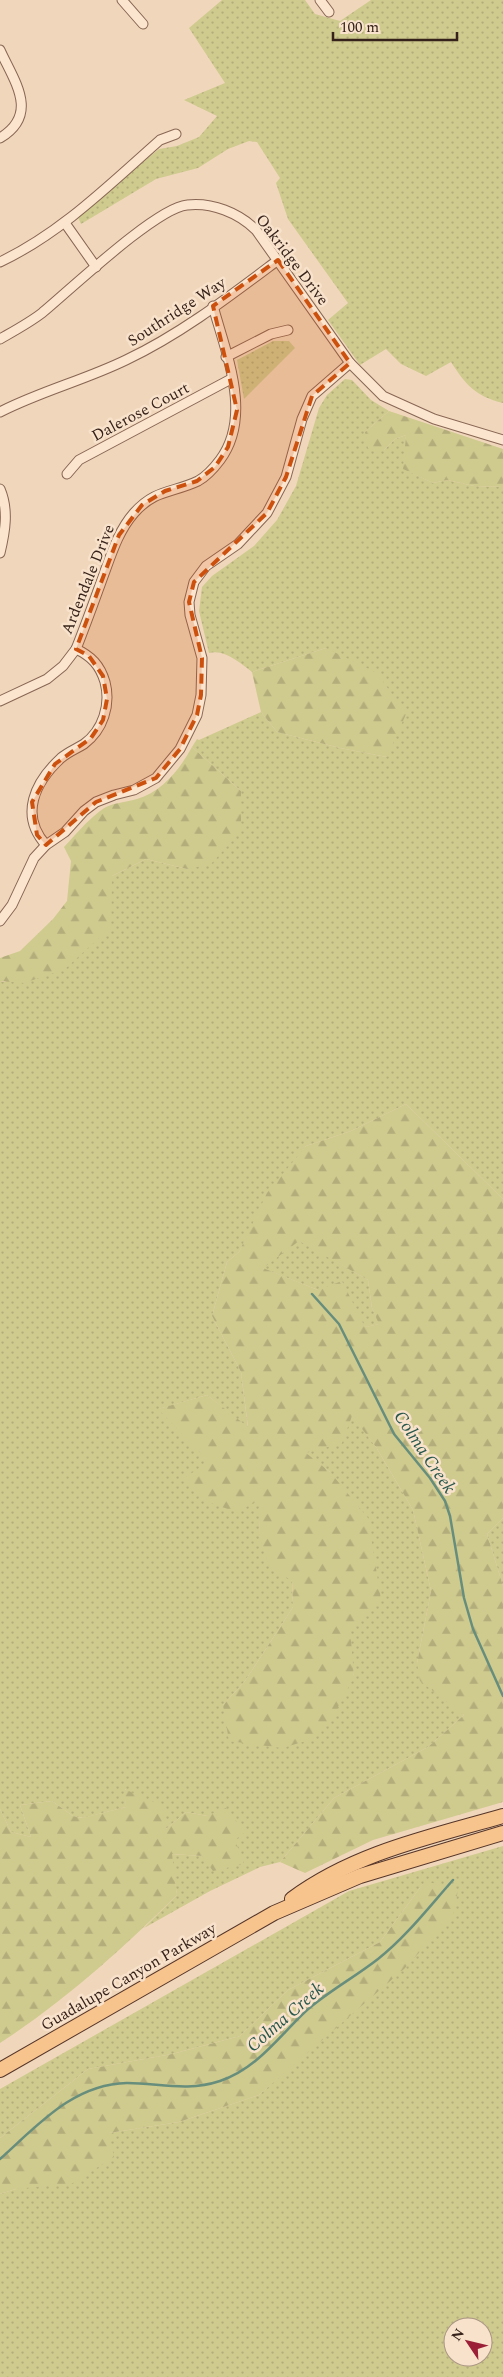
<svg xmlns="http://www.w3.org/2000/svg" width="503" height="2377" viewBox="0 0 503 2377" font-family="Spectral,serif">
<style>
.green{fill:url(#green-dots);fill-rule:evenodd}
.forest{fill:url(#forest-firs);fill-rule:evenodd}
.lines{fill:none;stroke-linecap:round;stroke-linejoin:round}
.stream{stroke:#678e7d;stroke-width:2.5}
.street-casing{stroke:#886654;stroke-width:11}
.primary-casing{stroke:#553529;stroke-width:16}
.street{stroke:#fbe5ce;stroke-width:9}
.primary{stroke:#f8c48e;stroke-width:14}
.marked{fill:#cd510e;fill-opacity:0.2;stroke:#cd510e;stroke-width:4;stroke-dasharray:10 6;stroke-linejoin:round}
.labels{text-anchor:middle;stroke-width:5;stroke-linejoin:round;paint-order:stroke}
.street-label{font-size:16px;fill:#36221a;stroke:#f8e2cb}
.water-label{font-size:18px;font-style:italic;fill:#28574c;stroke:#f8e2cb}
</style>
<defs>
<pattern id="green-dots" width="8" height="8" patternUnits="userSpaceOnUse" patternTransform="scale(1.25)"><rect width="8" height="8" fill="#cfca8e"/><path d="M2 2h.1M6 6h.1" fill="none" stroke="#b2ad7a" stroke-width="1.8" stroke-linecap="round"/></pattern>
<pattern id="forest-firs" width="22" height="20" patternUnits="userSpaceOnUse" patternTransform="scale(1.25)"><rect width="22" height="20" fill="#cfca8e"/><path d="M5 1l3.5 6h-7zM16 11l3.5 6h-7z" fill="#b2ad7a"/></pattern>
</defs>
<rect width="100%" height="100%" fill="#f0d7bb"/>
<g class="green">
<path d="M 222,0 L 305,0 L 315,14 L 340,21 L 371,0 L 503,0 L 503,403 C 475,396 466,385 451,362 L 426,376 L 401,364 L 386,349 L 360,365 L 328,320 L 348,303 L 288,219 L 276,183 L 280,178 L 257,142 L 249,141 L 228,149 L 198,168 L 156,179 L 81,224 L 77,215 L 159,149 L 177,146 L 199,137 L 217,116 L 184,100 L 225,83 L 189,28 Z"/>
<polygon points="273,341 289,341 295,348 244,399 237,360"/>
<path d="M 345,379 L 352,380 L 371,400 L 389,411 L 365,432 L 384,450 L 395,439 L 406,435 L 404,469 L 433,483 L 447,480 L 474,486 L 503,487 L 503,1199 L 406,1104 L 351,1131 L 306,1146 L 251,1229 L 239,1252 L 227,1262 L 212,1316 L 241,1372 L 248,1428 L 207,1395 L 159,1409 L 261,1499 L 259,1536 L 292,1581 L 293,1607 L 245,1681 L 223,1705 L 354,1677 L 330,1472 L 305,1453 L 352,1415 L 376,1447 L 413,1510 L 431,1591 L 417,1663 L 464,1715 L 428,1747 L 334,1798 L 280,1862 L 260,1867 L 210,1891 L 144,1928 L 177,1895 L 171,1854 L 202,1856 L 207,1816 L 186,1812 L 166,1829 L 125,1789 L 126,1807 L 83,1818 L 73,1816 L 52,1801 L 20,1805 L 31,1837 L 11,1832 L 0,1809 L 0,981 L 5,982 L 112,876 L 146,859 L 187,869 L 241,791 L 192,747 L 197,739 L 199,740 L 261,712 L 277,732 L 340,748 L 387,757 L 326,648 L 252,672 C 240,663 225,649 209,653 L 199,611 L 202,587 L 212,576 L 254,546 L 277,520 L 296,486 L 319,408 L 327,395 Z"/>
<polygon points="299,1240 368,1280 372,1308 380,1324 365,1327 318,1290 262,1268"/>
<polygon points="503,1518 503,1586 487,1534"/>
<path d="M 503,1846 L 503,2377 L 0,2377 L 0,2194 L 16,2189 L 109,2133 L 179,2122 L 259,2095 L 319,2041 L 425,1881 L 380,1942 L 288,1990 L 240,2036 L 172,2054 L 88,2069 L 0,2138 L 0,2089 L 349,1891 ZM 453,2327 L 483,2327 L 483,2357 L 453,2357 Z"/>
</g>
<g class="forest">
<polygon points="389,411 503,449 503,487 474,486 447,480 433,483 403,469 406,435 395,439 384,450 368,448 365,432"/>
<polygon points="326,648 377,673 406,714 387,757 340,748 277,732 261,712 252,672"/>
<path d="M 192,747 L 241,791 L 241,831 L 211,864 L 187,869 L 146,859 L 112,876 L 111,927 L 65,969 L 24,983 L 0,981 L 0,958 L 20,951 L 53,919 L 67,901 L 71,861 L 64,847 C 75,835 87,821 100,811 C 111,802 124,803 137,799 C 162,792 180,769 192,747 Z"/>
<path d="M 406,1104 L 503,1199 L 503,1518 L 487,1534 L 503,1586 L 503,1802 L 373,1840 L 305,1873 L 280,1862 L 334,1798 L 428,1747 L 464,1715 L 420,1681 L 417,1663 L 431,1591 L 413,1510 L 376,1447 L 352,1416 L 342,1443 L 306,1453 L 330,1472 L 368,1518 L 381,1600 L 350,1628 L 354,1677 L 333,1716 L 306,1741 L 282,1748 L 229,1741 L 223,1705 L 245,1681 L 293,1607 L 292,1581 L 269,1566 L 259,1536 L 260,1500 L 236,1512 L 211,1503 L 184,1478 L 209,1462 L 158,1409 L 207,1395 L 248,1427 L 241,1372 L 212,1316 L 227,1262 L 239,1252 L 267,1193 L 306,1146 L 351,1131 ZM 299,1241 L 368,1280 L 372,1308 L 379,1324 L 365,1327 L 342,1281 L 318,1290 L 263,1268 Z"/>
<path d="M 124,1789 L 165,1807 L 166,1829 L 186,1812 L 207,1816 L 226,1808 L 245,1832 L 235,1840 L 244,1864 L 213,1871 L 202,1856 L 172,1854 L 177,1895 C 122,1949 65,2001 0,2043 L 0,1809 L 11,1832 L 31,1837 L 20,1805 L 52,1801 L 73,1816 L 82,1818 L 126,1807 Z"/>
<polygon points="425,1881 458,1890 453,1916 404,1969 259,2095 179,2122 109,2133 114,2157 73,2183 16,2189 0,2194 0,2138 88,2069 172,2054 240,2036 288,1990 380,1942"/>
</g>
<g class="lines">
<g class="stream">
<polyline points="312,1294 339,1324 394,1434 430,1478 445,1501 450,1516 464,1598 473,1629 503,1696"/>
<path d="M 0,2159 C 37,2126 73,2084 127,2083 C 159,2083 187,2092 220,2081 C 258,2068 279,2036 307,2010 C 329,1991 355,1977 378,1959 C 406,1937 429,1907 453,1880"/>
</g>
<g class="street-casing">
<g id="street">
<polyline points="122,0 143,24"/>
<polyline points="320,0 329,12"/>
<path d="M 0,50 C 14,81 40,114 0,138"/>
<polyline points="65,223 96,267"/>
<path d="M 0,262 C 61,233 109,185 160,140 L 176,134"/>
<path d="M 0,339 C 14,331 29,323 42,313 C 70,290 156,208 187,205 C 212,202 239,213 256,230 L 350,363 L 383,396 L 434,419 L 503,440"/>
<polyline points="226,357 271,334 288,330"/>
<path d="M 0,412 C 41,391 85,380 126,360 C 181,334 230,296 278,260"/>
<polyline points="67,474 79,460 231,379"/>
<path d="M 0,489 C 9,510 5,532 0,553"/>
<path d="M 0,701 L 47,679 L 63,666 L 76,649 C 86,624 95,599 104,574 C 112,552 119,530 134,513 C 155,489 173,493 198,481 C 207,476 214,468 220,460 C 253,416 226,354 213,306"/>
<path d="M 46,845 C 19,815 35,782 61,758 C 68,752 76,749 84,744 C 103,730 111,705 105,682 C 100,665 91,656 76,649"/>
<polyline points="0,921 12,905 34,858 46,845 65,832 84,811 96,802 114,795 134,790 156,778 180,749 197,715 201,695 202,658 190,615 189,602 194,582 206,566 238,544 267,513 286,477 302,419 312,396 350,363"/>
</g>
</g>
<g class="primary-casing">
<g id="primary">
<path d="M 292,1899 C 354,1853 430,1837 503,1816"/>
<polyline points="0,2070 274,1913 360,1876 503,1833"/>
</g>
</g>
<use href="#street" class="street"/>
<use href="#primary" class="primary"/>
</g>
<path class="marked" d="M 278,260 L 350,363 L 312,396 L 286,477 L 267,513 L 194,582 L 189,602 L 202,658 L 201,695 L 197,715 L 180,749 L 156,778 L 96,802 L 46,845 L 37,835 L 32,802 L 55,764 L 91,738 L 103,720 L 107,699 L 103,676 L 89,656 L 76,649 L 119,535 L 142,505 L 165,491 L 197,481 L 215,467 L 228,447 L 237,410 L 213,306 Z"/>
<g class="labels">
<g class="street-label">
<text transform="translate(293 259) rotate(53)" y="6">Oakridge Drive</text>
<text transform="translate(176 311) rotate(-33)" y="6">Southridge Way</text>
<text transform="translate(140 411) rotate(-28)" y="6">Dalerose Court</text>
<text transform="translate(87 579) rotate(-68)" y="6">Ardendale Drive</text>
<text transform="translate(128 1976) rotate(-30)" y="6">Guadalupe Canyon Parkway</text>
</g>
<g class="water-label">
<text transform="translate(425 1452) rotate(56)" y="6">Colma Creek</text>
<text transform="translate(285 2017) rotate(-41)" y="6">Colma Creek</text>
</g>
</g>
<g transform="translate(468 2342) rotate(305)"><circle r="24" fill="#f8e2cb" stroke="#aa9584"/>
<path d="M0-4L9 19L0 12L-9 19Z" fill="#9b2037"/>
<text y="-8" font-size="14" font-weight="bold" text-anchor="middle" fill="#36221a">N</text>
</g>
<path d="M333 32v8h124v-8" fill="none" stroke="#36221a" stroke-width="2.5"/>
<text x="340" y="32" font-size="15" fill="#36221a" stroke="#f8e2cb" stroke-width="4" paint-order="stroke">100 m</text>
</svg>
